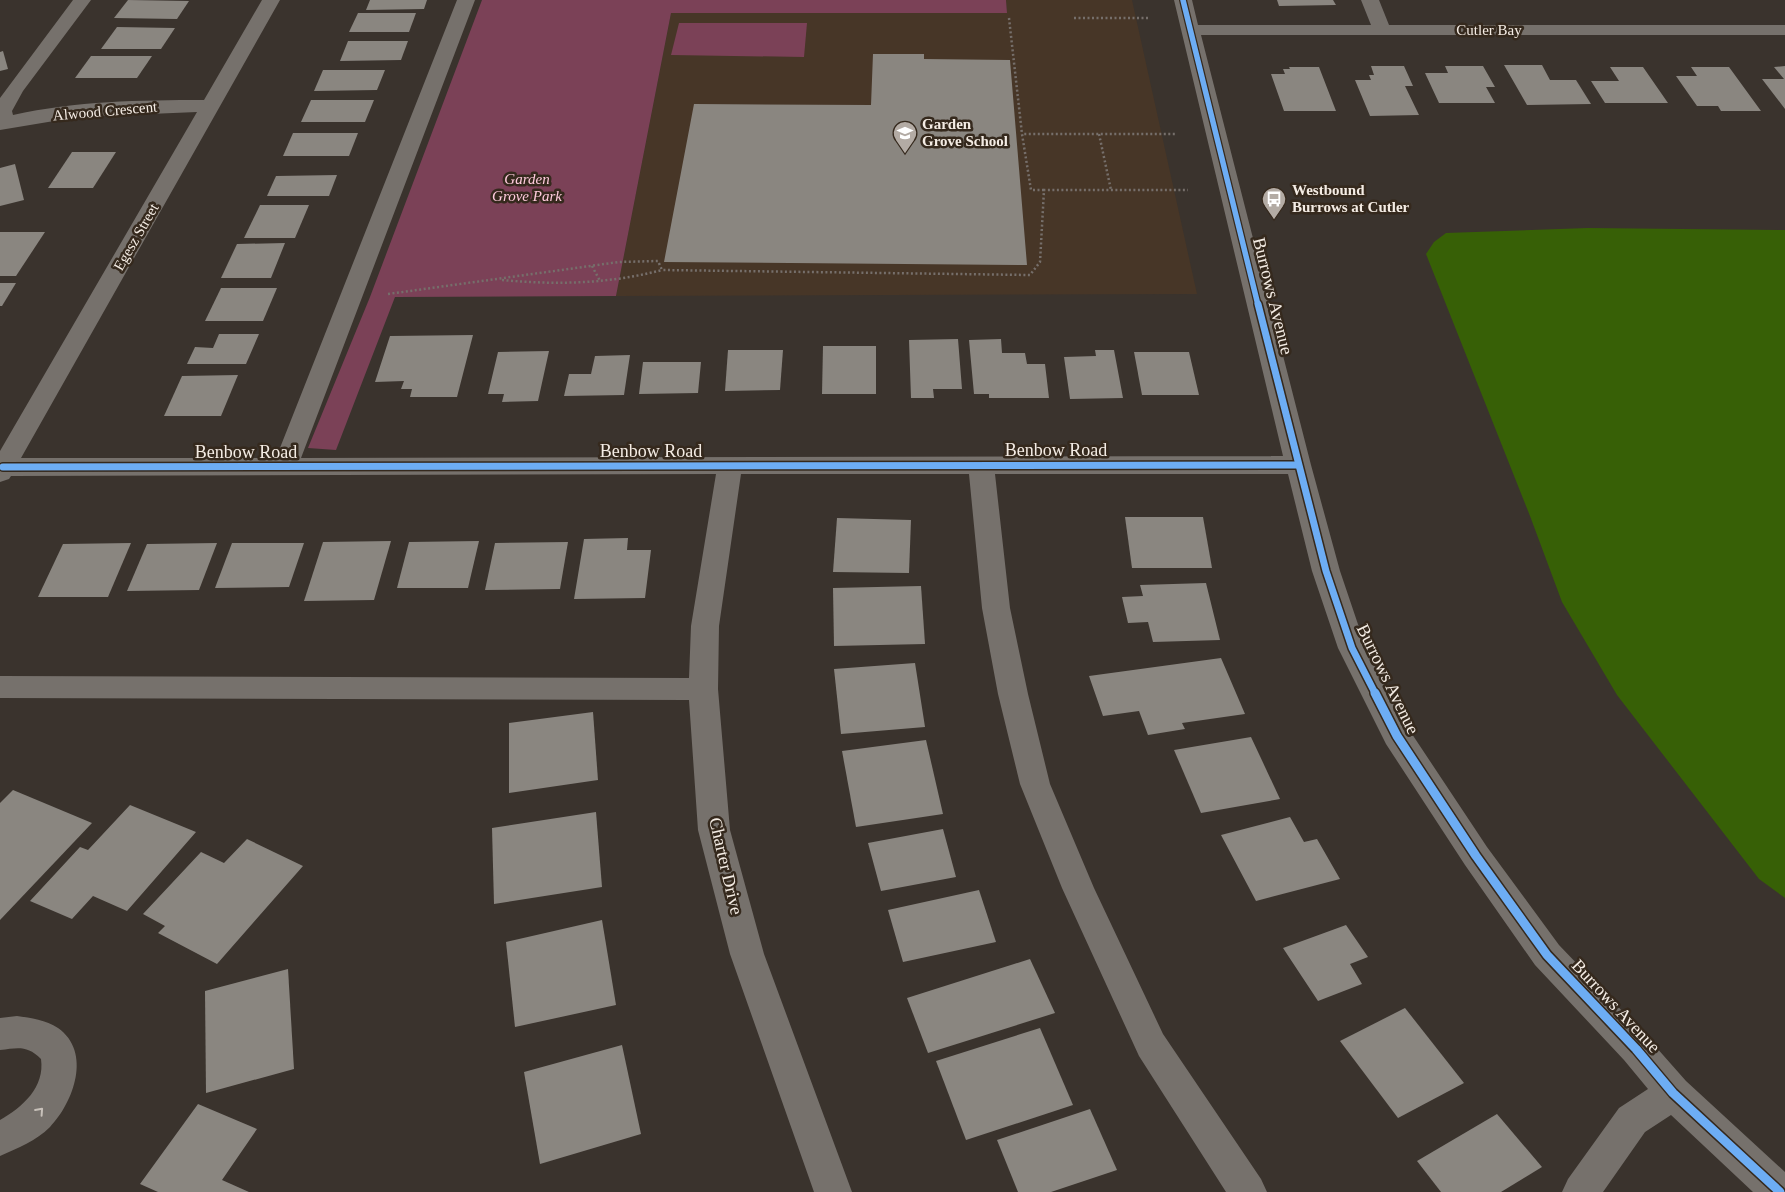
<svg xmlns="http://www.w3.org/2000/svg" width="1785" height="1192" viewBox="0 0 1785 1192" font-family="'Times New Roman',serif">
<style>
.built{fill:#473627}
.green{fill:#7b4157}
.water{fill:#376006}
.building{fill:#8a8680}
.lines{fill:none;stroke-linecap:round;stroke-linejoin:round}
.path{stroke:#766f6b;stroke-width:2.5;stroke-dasharray:2 2.5;stroke-linecap:butt}
.minor{fill:#76716c;fill-rule:evenodd}
.cycleway-far2-casing{stroke:#35291d;stroke-width:8}
.cycleway-far1-casing{stroke:#35291d;stroke-width:10}
.cycleway-casing{stroke:#35291d;stroke-width:12}
.cycleway-far2{stroke:#6dadf4;stroke-width:5.5}
.cycleway-far1{stroke:#6dadf4;stroke-width:7}
.cycleway{stroke:#6dadf4;stroke-width:9}
.oneway{stroke:#c8c1ba}
.labels{text-anchor:middle;stroke-width:5;stroke-linejoin:round;paint-order:stroke}
.far-street-label{font-size:15px;fill:#f4ece4;stroke:#35291d}
.far-poi-label{font-size:15px;font-weight:bold;fill:#f4ece4;stroke:#35291d;text-anchor:start}
.far-park-label{font-size:15px;font-style:italic;fill:#ffcbdd;stroke:#35291d}
.street-label{font-size:18px;fill:#f4ece4;stroke:#35291d}
</style>
<rect width="100%" height="100%" fill="#3a332d"/>
<polygon class="built" points="1006,0 1132,0 1197,294 616,296 671,13 1007,13"/>
<g class="green">
<polygon points="482,0 1006,0 1007,13 671,13 616,296 395,297 336,450 308,448 370,297"/>
<polygon points="679,23 807,23 804,57 671,55"/>
</g>
<polygon class="water" points="1588,228 1785,230 1785,898 1759,879 1617,695 1562,602 1530,516 1426,254 1434,242 1446,233"/>
<g class="building">
<polygon points="128,0 189,1 177,19 114,18"/>
<polygon points="370,0 427,0 424,9 366,10"/>
<polygon points="1277,0 1333,0 1336,5 1279,6"/>
<polygon points="358,13 416,13 409,32 349,32"/>
<polygon points="117,27 175,28 161,49 101,49"/>
<polygon points="348,41 408,41 401,60 340,61"/>
<polygon points="3,51 8,69 0,71 0,52"/>
<polygon points="873,54 924,54 924,59 1010,60 1027,265 664,262 694,104 871,105"/>
<polygon points="91,56 152,56 137,78 75,78"/>
<polygon points="1504,65 1542,65 1550,80 1576,80 1591,104 1527,105"/>
<polygon points="1371,66 1404,66 1413,86 1405,86 1419,115 1370,116 1355,80 1371,80 1369,75 1374,75"/>
<polygon points="1445,66 1483,66 1495,87 1486,87 1495,103 1439,103 1425,73 1448,73"/>
<polygon points="1785,66 1785,109 1762,79 1784,79 1774,67"/>
<polygon points="1289,67 1319,67 1336,111 1284,111 1271,74 1285,74 1283,69 1290,69"/>
<polygon points="1610,67 1643,67 1668,103 1605,103 1591,81 1619,81"/>
<polygon points="1691,67 1729,67 1761,111 1721,111 1718,106 1697,106 1676,76 1697,76"/>
<polygon points="323,70 385,70 377,90 314,91"/>
<polygon points="311,100 374,100 365,122 301,122"/>
<polygon points="293,133 358,133 349,156 283,156"/>
<polygon points="72,152 116,152 93,188 48,188"/>
<polygon points="15,164 24,200 0,206 0,168"/>
<polygon points="337,175 329,196 267,196 276,176"/>
<polygon points="260,205 309,205 295,238 244,238"/>
<polygon points="0,232 45,232 16,276 0,276"/>
<polygon points="285,243 271,278 221,278 237,244"/>
<polygon points="0,283 16,283 2,306 0,306"/>
<polygon points="221,288 277,288 263,321 205,321"/>
<polygon points="219,334 259,334 246,364 187,364 195,347 213,348"/>
<polygon points="473,335 457,397 410,397 412,389 401,389 404,381 375,382 390,336"/>
<polygon points="958,339 962,389 933,389 934,398 911,398 909,340"/>
<polygon points="1001,339 1002,353 1025,353 1027,364 1045,364 1049,398 989,398 989,394 974,394 969,340"/>
<polygon points="823,346 876,346 876,394 822,394"/>
<polygon points="728,350 783,350 780,390 725,391"/>
<polygon points="1095,350 1114,350 1123,398 1070,399 1064,357 1096,356"/>
<polygon points="549,351 538,401 502,402 504,394 488,394 498,352"/>
<polygon points="1134,352 1189,352 1199,395 1142,395"/>
<polygon points="630,355 624,395 564,396 569,374 591,374 595,356"/>
<polygon points="643,362 701,362 698,393 639,394"/>
<polygon points="238,375 221,416 164,416 182,376"/>
<polygon points="1125,517 1203,517 1212,568 1132,568"/>
<polygon points="837,518 911,520 909,573 833,572"/>
<polygon points="628,538 627,550 651,550 645,598 574,599 584,539"/>
<polygon points="391,541 374,600 304,601 323,542"/>
<polygon points="479,541 468,588 397,588 409,542"/>
<polygon points="568,542 560,589 485,590 495,543"/>
<polygon points="131,543 108,597 38,597 63,544"/>
<polygon points="217,543 199,590 127,591 147,544"/>
<polygon points="232,543 304,543 289,587 215,588"/>
<polygon points="1206,583 1220,640 1153,642 1148,622 1128,623 1122,597 1143,596 1140,585"/>
<polygon points="921,586 925,644 834,646 833,588"/>
<polygon points="1221,658 1245,714 1182,723 1185,729 1148,735 1139,711 1103,716 1089,676"/>
<polygon points="915,663 925,727 841,734 834,669"/>
<polygon points="593,712 598,780 509,793 509,723"/>
<polygon points="1251,737 1280,799 1201,813 1174,750"/>
<polygon points="926,740 943,814 856,827 842,751"/>
<polygon points="13,790 92,823 0,920 0,803"/>
<polygon points="130,805 196,832 127,911 93,896 72,919 30,901 80,847 88,850"/>
<polygon points="596,812 602,887 494,904 492,828"/>
<polygon points="1290,817 1304,842 1317,839 1340,879 1256,901 1221,835"/>
<polygon points="943,829 956,877 881,891 868,843"/>
<polygon points="247,839 303,866 217,964 158,933 165,926 143,914 201,852 224,863"/>
<polygon points="979,890 996,942 903,962 888,910"/>
<polygon points="602,920 616,1005 515,1027 506,942"/>
<polygon points="1346,925 1368,957 1350,964 1362,984 1318,1001 1283,948"/>
<polygon points="1030,959 1055,1013 928,1053 907,998"/>
<polygon points="288,969 294,1069 206,1093 205,991"/>
<polygon points="1405,1008 1464,1083 1398,1118 1340,1041"/>
<polygon points="1040,1028 1073,1105 966,1140 936,1061"/>
<polygon points="622,1045 641,1134 540,1164 524,1072"/>
<polygon points="198,1104 257,1129 222,1180 249,1192 158,1192 140,1184"/>
<polygon points="1090,1109 1117,1170 1051,1192 1018,1192 997,1140"/>
<polygon points="1497,1114 1542,1167 1501,1192 1441,1192 1417,1161"/>
</g>
<g class="lines">
<g class="path">
<polyline points="1009,18 1022,134"/>
<polyline points="1074,18 1148,18"/>
<polyline points="1099,134 1111,190"/>
<polyline points="1044,190 1031,190 1022,134 1175,134"/>
<polyline points="592,266 600,281"/>
<path d="M 502,280 C 556,285 609,284 662,270"/>
<polyline points="388,294 619,262 658,261 662,270 1030,275 1040,262 1044,190 1188,190"/>
</g>
<g class="minor">
<path d="M 73,0 L 91,0 L 23,91 L 12,111 L 13,115 C 76,101 140,100 204,100 L 262,0 L 280,0 L 21,458 L 276,458 L 457,0 L 475,0 L 301,458 L 1283,456 L 1174,0 L 1192,0 L 1198,25 L 1371,25 L 1361,0 L 1379,0 L 1389,25 L 1785,25 L 1785,35 L 1201,35 L 1311,465 L 1340,571 L 1366,648 L 1408,728 L 1487,847 L 1559,945 L 1648,1038 L 1686,1081 L 1785,1172 L 1785,1192 L 1753,1192 L 1671,1115 L 1645,1132 L 1603,1192 L 1562,1192 L 1568,1179 L 1619,1108 L 1648,1089 L 1624,1060 L 1535,965 L 1465,865 L 1386,744 L 1338,648 L 1312,571 L 1288,474 L 995,474 L 1010,608 L 1028,694 L 1050,784 L 1094,888 L 1163,1034 L 1261,1179 L 1267,1192 L 1226,1192 L 1139,1056 L 1062,888 L 1020,784 L 998,694 L 982,608 L 969,474 L 741,474 L 719,626 L 718,689 L 730,830 L 764,954 L 852,1192 L 814,1192 L 730,954 L 698,830 L 689,700 L 0,698 L 0,676 L 689,678 L 691,626 L 716,474 L 11,476 L 9,479 L 0,482 L 0,451 L 197,112 L 78,117 L 0,130 L 0,98 Z"/>
<path d="M 17,1016 C 31,1018 46,1020 58,1028 C 92,1052 74,1102 50,1127 C 36,1141 18,1148 0,1156 L 0,1120 C 23,1107 45,1087 41,1059 C 27,1045 18,1048 0,1050 L 0,1018 Z"/>
</g>
<g class="cycleway-far2-casing">
<polyline id="cycleway-far2" points="1183,0 1258,305"/>
</g>
<g class="cycleway-far1-casing">
<g id="cycleway-far1">
<polyline points="1258,304 1326,571 1352,648 1376,695"/>
<polyline points="3,467 1298,465"/>
</g>
</g>
<g class="cycleway-casing">
<polyline id="cycleway" points="1375,693 1397,736 1476,856 1547,955 1636,1049 1673,1093 1780,1192"/>
</g>
<use href="#cycleway-far2" class="cycleway-far2"/>
<use href="#cycleway-far1" class="cycleway-far1"/>
<use href="#cycleway" class="cycleway"/>
</g>
<defs><path id="oneway-chevron" d="M-2-3.5L2.5 0L-2 3.5" fill="none" stroke-width="1.6" stroke-linecap="round" stroke-linejoin="round" transform="scale(1.25)"/></defs>
<use class="oneway" href="#oneway-chevron" transform="translate(40 1111) rotate(-48)"/>
<defs>
<g id="school-pin" transform="scale(1.25)"><path d="M0 17L-7.5 6A9.5 9.5 0 1 1 7.5 6Z" fill="#b3aba4" stroke="#35291d"/><path d="M0-5L7-2L0 1L-7-2ZM-4 1L0 2.5L4 1V4Q0 6-4 4Z" fill="#fff"/></g>
<g id="bus-pin" transform="scale(1.25)"><path d="M0 17L-7.5 6A9.5 9.5 0 1 1 7.5 6Z" fill="#b3aba4" stroke="#35291d"/><path d="M-5-6H5V4H4V6H2V4H-2V6H-4V4H-5ZM-3.5-4V0h7V-4ZM-3.5 1.2v1.5H-2V1.2ZM2 1.2v1.5H3.5V1.2Z" fill="#fff"/></g>
</defs>
<g fill-rule="evenodd">
<use href="#school-pin" x="905" y="133"/>
<use href="#bus-pin" x="1274" y="199"/>
</g>
<g class="labels">
<g class="far-street-label">
<text x="1489" y="35">Cutler Bay</text>
<text transform="translate(105 111) rotate(-5)" y="5">Alwood Crescent</text>
<text transform="translate(136 237) rotate(-60)" y="5">Egesz Street</text>
</g>
<g class="far-poi-label">
<text x="922" y="129">Garden<tspan x="922" dy="17">Grove School</tspan></text>
<text x="1292" y="195">Westbound<tspan x="1292" dy="17">Burrows at Cutler</tspan></text>
</g>
<g class="far-park-label">
<text x="527" y="184">Garden<tspan x="527" dy="17">Grove Park</tspan></text>
</g>
<g class="street-label">
<text transform="translate(1273 296) rotate(76)" y="6">Burrows Avenue</text>
<text x="1056" y="456">Benbow Road</text>
<text x="651" y="457">Benbow Road</text>
<text x="246" y="458">Benbow Road</text>
<text transform="translate(1388 679) rotate(64)" y="6">Burrows Avenue</text>
<text transform="translate(726 866) rotate(77)" y="6">Charter Drive</text>
<text transform="translate(1616 1006) rotate(47)" y="6">Burrows Avenue</text>
</g>
</g>
</svg>
